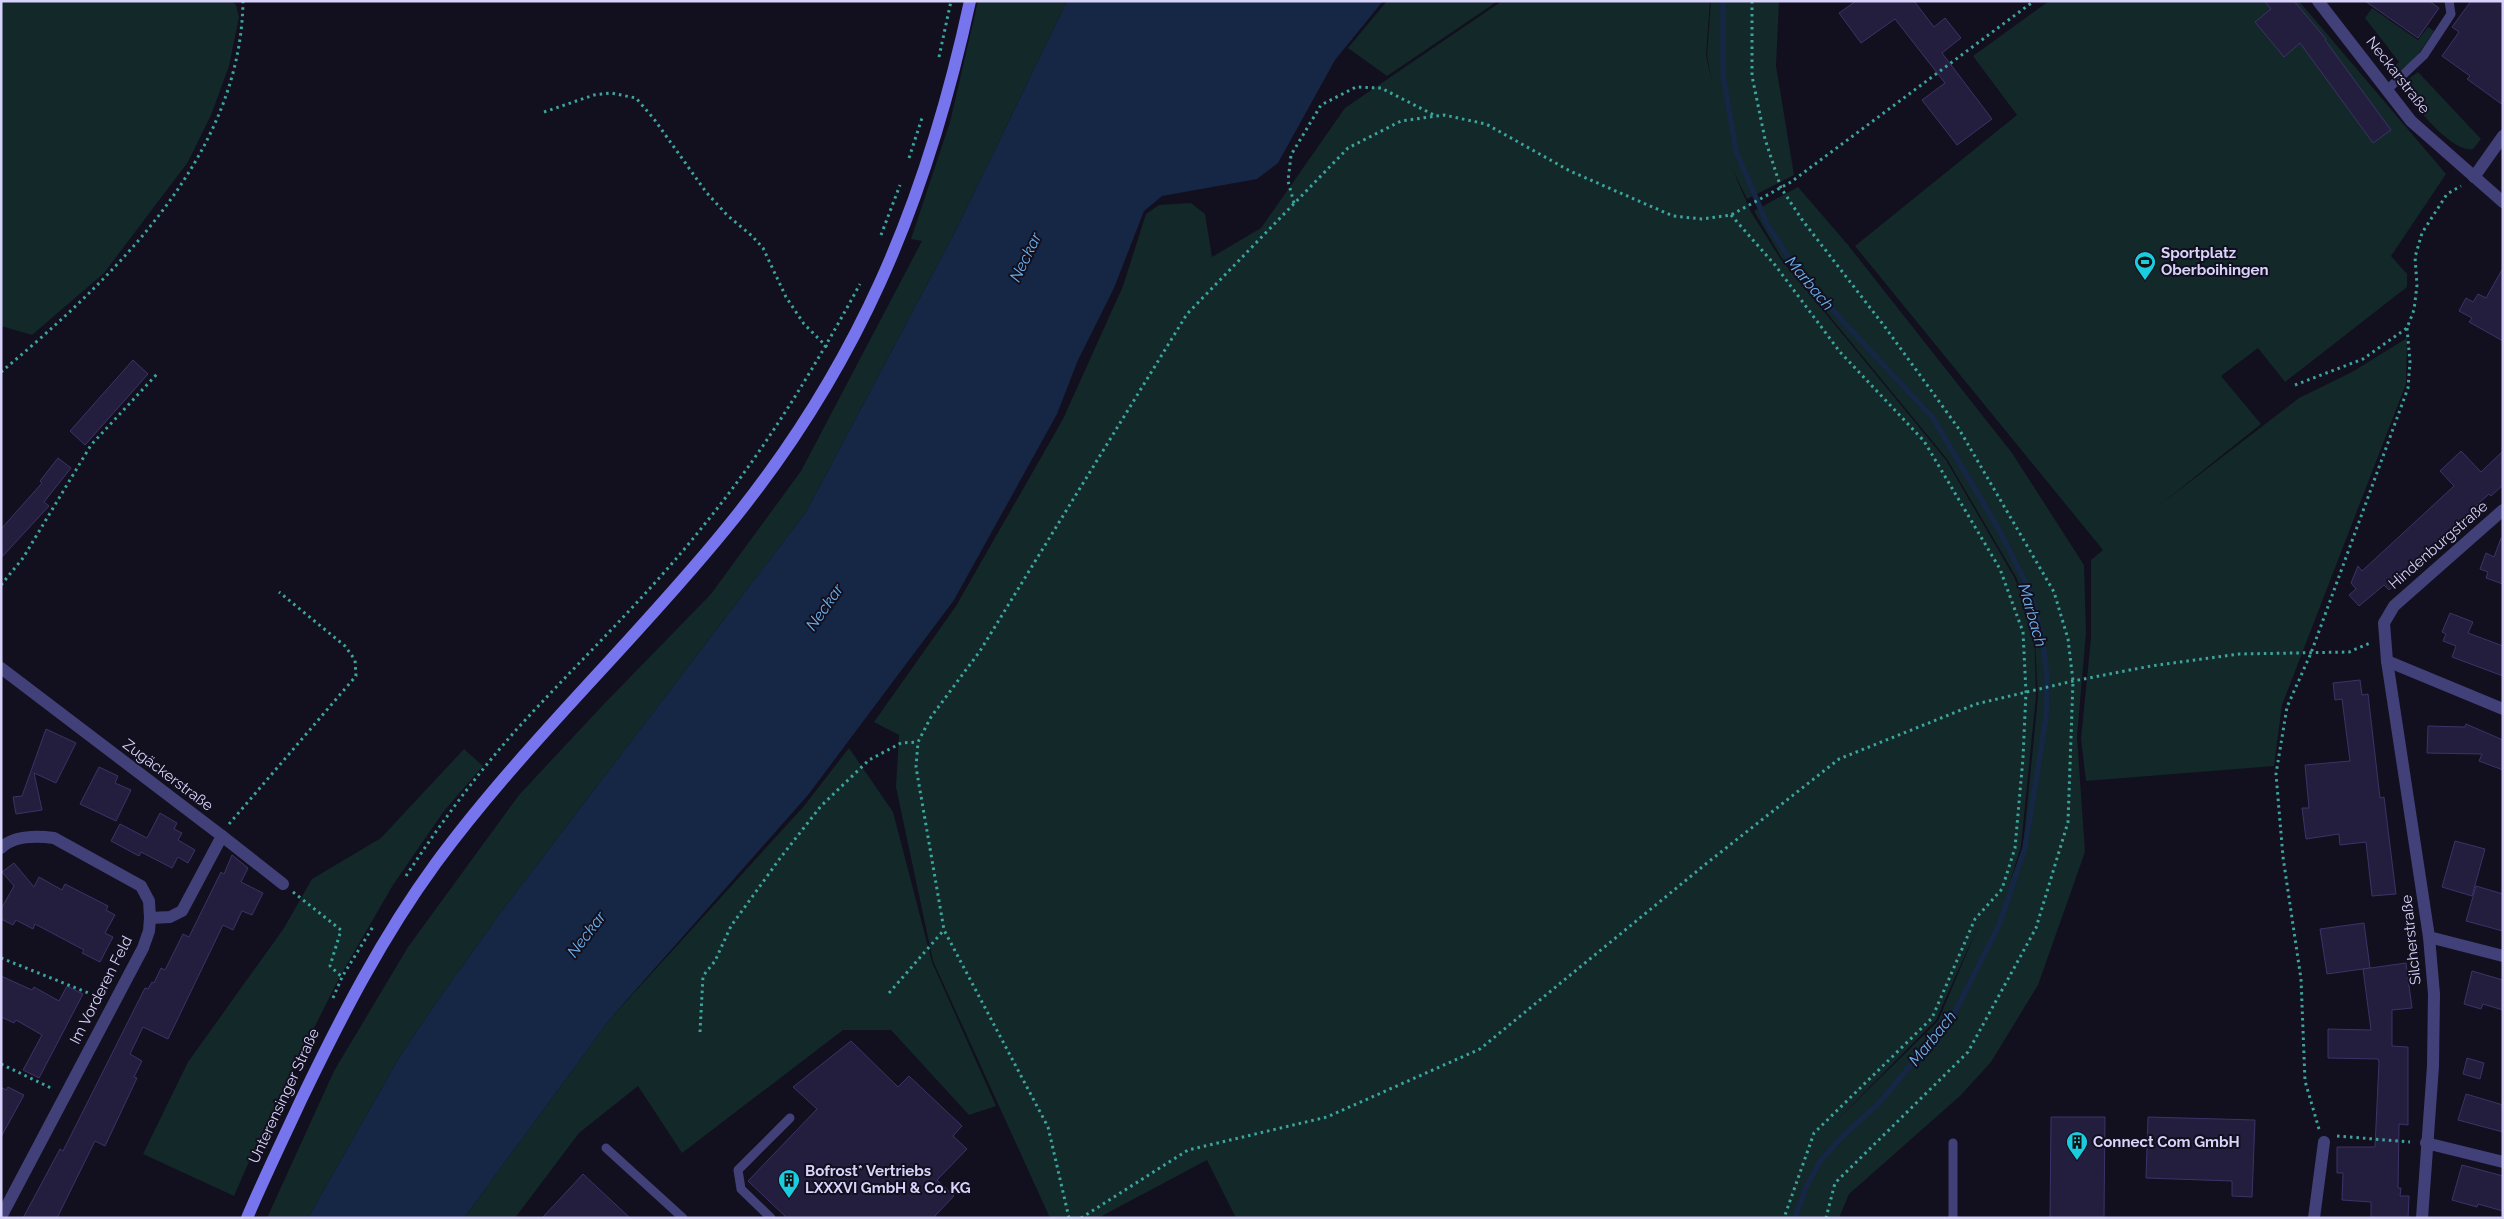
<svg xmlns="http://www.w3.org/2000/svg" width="2504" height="1219" viewBox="0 0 2504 1219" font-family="Raleway,sans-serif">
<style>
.green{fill:#132828;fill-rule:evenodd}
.water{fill:#152744}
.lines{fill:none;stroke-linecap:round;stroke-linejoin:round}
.stream{stroke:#152744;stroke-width:5.5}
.building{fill:#241e3e;stroke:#3d3267}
.path{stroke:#3ca59e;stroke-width:3;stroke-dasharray:2.5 4;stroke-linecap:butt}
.lane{stroke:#424079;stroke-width:9}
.street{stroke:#424079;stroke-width:12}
.secondary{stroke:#7775ee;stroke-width:12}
.labels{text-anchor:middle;stroke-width:4;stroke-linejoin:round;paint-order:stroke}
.street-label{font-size:15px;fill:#d7d3fa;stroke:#120f1f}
.poi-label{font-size:15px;font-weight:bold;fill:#d7d3fa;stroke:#120f1f;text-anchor:start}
.water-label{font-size:16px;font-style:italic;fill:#6db3ed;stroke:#120f1f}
</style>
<rect width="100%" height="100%" fill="#120f1f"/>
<g class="green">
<polygon points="1,1 231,1 236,5 239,17 229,66 211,115 188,162 104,273 32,335 1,326"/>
<polygon points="978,1 1067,1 957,228 806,512 501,912 436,1003 400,1056 308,1218 267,1218 334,1071 408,947 519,795 603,705 711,594 801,471 922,241 911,239 950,122"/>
<polygon points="1387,1 1498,1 1387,76 1348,48"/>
<path d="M 1502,1 L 1710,1 L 1706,55 L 1712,82 L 1707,55 L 1711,1 L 1779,1 L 1776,66 L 1794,175 L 1747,199 L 1732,168 L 1751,212 L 1780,258 L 1946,460 L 2014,577 L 2034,623 L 2036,696 L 2021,846 L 2010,882 L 2023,847 L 2038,697 L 2034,623 L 2016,577 L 1947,459 L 1781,257 L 1754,211 L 1798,187 L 1848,245 L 2012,453 L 2084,565 L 2086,633 L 2077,737 L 2085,852 L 2038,985 L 1991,1062 L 1960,1096 L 1849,1194 L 1839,1218 L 1236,1218 L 1207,1160 L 1098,1218 L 1050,1218 L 933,961 L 896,787 L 899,735 L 874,722 L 956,606 L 1063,419 L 1123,286 L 1146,214 L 1159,205 L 1191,203 L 1205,214 L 1212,257 L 1261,228 L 1345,108 ZM 1979,924 L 1938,1021 L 1835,1122 L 1936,1020 Z"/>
<polygon points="2049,1 2299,1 2446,174 2391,256 2407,274 2407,287 2285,382 2258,348 2221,376 2261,424 2161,504 2299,398 2352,372 2407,338 2406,384 2282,705 2274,766 2086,781 2081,739 2091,638 2091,560 2103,550 1855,246 2017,115 1973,56"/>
<polygon points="2372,8 2418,40 2428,27 2434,31 2415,59 2393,76 2389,71 2399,62 2365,18"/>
<path d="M 2418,72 L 2481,139 L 2473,149 C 2450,153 2413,103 2400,85 Z"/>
<polygon points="849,748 893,812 932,962 996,1106 969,1115 891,1030 843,1030 682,1153 638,1086 579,1133 515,1218 464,1218 610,1019 804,806"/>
<polygon points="464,749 483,766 444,811 393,885 339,978 258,1141 234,1196 143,1154 188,1062 284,928 312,879 381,838"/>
</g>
<polygon class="water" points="1067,1 1383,1 1335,60 1278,163 1257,179 1162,196 1144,211 1114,288 1078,360 1057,414 954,600 808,795 610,1019 464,1218 308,1218 400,1056 436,1003 501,912 806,512 957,228"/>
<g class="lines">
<polyline class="stream" points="1723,1 1723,75 1736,151 1767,224 1800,275 1933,418 1998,528 2030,591 2042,636 2047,677 2046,717 2025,848 1999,925 1954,1014 1878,1104 1842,1137 1821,1160 1806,1187 1795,1218"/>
</g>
<g class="building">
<polygon points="1856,1 1914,1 1934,27 1945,18 1961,38 1942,53 1992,119 1957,145 1922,100 1945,83 1895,19 1861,43 1839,13"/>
<polygon points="2264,1 2294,1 2326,39 2325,40 2391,130 2373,143 2300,43 2284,57 2255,22 2271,9"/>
<polygon points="2365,1 2429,1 2439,8 2418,38"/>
<polygon points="2471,1 2503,1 2503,105 2467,79 2470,76 2442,56 2459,32 2452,27"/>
<polygon points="2503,268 2503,341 2469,322 2472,318 2459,311 2466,298 2473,302 2478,294 2486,298"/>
<polygon points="133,360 148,374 85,445 70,431"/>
<polygon points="2461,451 2481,472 2503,451 2503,485 2491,496 2489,494 2421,556 2424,558 2389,590 2384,585 2359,606 2349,595 2356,589 2351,583 2358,566 2362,571 2454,486 2440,471"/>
<polygon points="58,458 71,468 44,502 49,506 1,558 1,529 42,483 40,481"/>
<polygon points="2501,538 2503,538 2503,584 2486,578 2488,572 2480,569 2486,553 2494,557"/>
<polygon points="2450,613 2473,622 2468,633 2503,646 2503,676 2452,657 2456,646 2443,641 2446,634 2442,632"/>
<polygon points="2360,680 2362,695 2368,694 2380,798 2384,797 2396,894 2372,896 2366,842 2340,845 2339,834 2306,839 2302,808 2309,808 2305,765 2350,761 2342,699 2335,700 2333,683"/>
<polygon points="2466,724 2503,740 2503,770 2479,761 2482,754 2427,753 2428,726 2465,727"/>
<polygon points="46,729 76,743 56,783 34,773 42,810 16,814 13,797 22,796"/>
<polygon points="99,767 118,776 115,783 131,790 116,821 80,804"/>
<polygon points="160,813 177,823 174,829 182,833 178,840 195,850 188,863 178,857 172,868 141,852 139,856 111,841 120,824 147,838"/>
<polygon points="2455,841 2485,849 2472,896 2442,887"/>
<polygon points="232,855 248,868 241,882 263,893 252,915 242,911 233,930 223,925 168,1039 143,1027 130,1054 142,1061 134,1077 137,1078 105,1146 95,1141 57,1218 23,1218 60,1149 63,1151 145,988 148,989 152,982 154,983 161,968 165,970 183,934 189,937 221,872 224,874"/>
<polygon points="14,863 34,887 39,877 62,890 65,884 108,906 106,910 115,915 105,933 113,937 100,962 82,953 84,950 35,924 33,929 16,920 13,925 1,919 1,909 14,886 2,872"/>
<polygon points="2476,886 2503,894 2503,931 2466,921"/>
<polygon points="2364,923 2370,968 2327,974 2320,929"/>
<polygon points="2406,963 2412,1008 2392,1010 2392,1046 2408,1047 2408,1125 2399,1124 2398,1188 2401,1188 2400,1196 2409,1196 2408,1218 2371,1218 2371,1202 2342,1200 2343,1173 2337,1173 2337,1147 2375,1147 2379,1062 2378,1059 2328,1058 2328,1029 2371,1030 2363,969"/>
<polygon points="2472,971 2503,980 2503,1010 2483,1004 2481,1009 2464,1004"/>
<polygon points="1,976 32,990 34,987 59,1001 67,986 83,994 39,1078 23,1070 42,1035 16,1020 14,1023 1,1017"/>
<polygon points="851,1041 898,1087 909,1076 962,1126 953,1136 967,1149 937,1180 954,1196 933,1218 787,1218 748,1181 817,1109 793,1087"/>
<polygon points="2467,1058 2484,1063 2480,1079 2463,1074"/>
<polygon points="1,1087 6,1090 8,1087 24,1095 1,1137"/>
<polygon points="2466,1094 2503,1105 2503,1132 2458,1120"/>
<polygon points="2051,1117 2105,1117 2104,1218 2050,1218"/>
<polygon points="2148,1117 2255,1120 2252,1197 2232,1196 2232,1181 2146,1178"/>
<polygon points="2462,1165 2503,1176 2503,1211 2478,1204 2477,1207 2452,1200"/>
<polygon points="583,1174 630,1218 542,1218"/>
</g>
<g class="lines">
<g class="path">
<polyline points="1752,1 1752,76 1765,139 1781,188 1803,221 1885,327 1959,429 2054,592 2068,639 2073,681 2068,822 2036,928 1968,1052 1835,1183 1826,1218"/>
<polyline points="939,57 951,1"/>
<polyline points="544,112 594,95 611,93 636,98 654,119 706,192 727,215 752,236 763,248 786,297 804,324 828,348"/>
<polyline points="909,158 922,118"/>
<polyline points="1294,203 1288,181 1291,155 1321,105 1356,87 1381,88 1436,116"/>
<polyline points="1731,215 1775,265 1840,352 1924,441 2000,569 2023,632 2026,692 2023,758 2015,848 2002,889 1975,919 1932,1018 1814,1133 1784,1218"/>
<polyline points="881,235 900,185"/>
<path d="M 1,372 C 112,279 241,157 243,1"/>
<polyline points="2295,385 2363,359 2407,328 2414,310 2417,285 2415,257 2422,233 2447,194 2461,186"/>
<polyline points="1,585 23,558 91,445 157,374"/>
<polyline points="229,824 356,676 355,660 345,646 279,592"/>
<path d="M 406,876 C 440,824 476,775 517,729 C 579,661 647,597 704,525 C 765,450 814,369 860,284"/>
<polyline points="293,892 341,930 330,966 343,978"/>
<polyline points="1,958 101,998"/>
<polyline points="889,993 944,930"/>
<polyline points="333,998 342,977 374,925"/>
<polyline points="700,1032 703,976 715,961 731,926 781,857 821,806 869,760 901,743 918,742"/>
<polyline points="1,1064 51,1088"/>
<polyline points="2319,1129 2305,1081 2301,979 2283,857 2276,774 2287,707 2311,653 2408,388 2410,362 2407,328"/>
<polyline points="2337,1136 2410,1142"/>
<polyline points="1069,1218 1048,1127 944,930 916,767 918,742 931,717 980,651 1187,314 1348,148 1401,121 1444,115 1486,124 1570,171 1673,216 1702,219 1731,215 1791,182 2034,1"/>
<polyline points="1081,1218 1188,1150 1327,1117 1480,1049 1707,863 1839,759 1976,704 2073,681 2151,666 2239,654 2349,652 2370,643"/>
</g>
<g class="lane">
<polyline points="2388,89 2424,55 2451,14 2449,1"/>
<polyline points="1953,1143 1953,1218"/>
<polyline points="606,1148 683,1218"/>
<polyline points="771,1218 741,1189 738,1170 790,1118"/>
</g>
<g class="street">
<polyline points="2318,1 2411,121 2503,202"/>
<polyline points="2474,177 2503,136"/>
<polyline points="2387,661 2503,709"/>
<polyline points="1,668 222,836 182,911 170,917 150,918"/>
<polyline points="222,836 283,884"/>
<path d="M 1,848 C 14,835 38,836 54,838 L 141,886 L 149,901 L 150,918 L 149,931 L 143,948 L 1,1217"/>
<polyline points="2429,937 2503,956"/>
<polyline points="2426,1143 2503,1162"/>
<polyline points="2314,1218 2324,1142"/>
<polyline points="2422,1218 2433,1066 2434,994 2429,937 2387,661 2384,623 2394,606 2503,510"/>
</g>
<path class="secondary" d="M 247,1218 C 264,1178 283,1139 301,1100 C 341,1017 382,937 436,863 C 523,745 631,645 724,531 C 857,370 926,204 970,1"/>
</g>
<defs>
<g id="stadium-pin" transform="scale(1.125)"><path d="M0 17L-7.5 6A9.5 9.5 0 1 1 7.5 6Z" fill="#1bccde" stroke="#120f1f"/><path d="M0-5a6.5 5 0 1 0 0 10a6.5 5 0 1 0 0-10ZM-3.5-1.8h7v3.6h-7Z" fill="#111"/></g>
<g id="building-pin" transform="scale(1.125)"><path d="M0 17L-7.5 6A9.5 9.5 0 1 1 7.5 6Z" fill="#1bccde" stroke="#120f1f"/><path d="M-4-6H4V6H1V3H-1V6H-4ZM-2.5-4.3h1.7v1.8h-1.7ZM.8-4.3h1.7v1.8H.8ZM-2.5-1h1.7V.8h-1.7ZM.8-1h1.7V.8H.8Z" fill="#111"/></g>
</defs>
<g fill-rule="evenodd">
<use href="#stadium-pin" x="2145" y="262"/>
<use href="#building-pin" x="2077" y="1142"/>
<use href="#building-pin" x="789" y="1180"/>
</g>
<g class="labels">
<g class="street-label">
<text transform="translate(2398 75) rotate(52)" y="5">Neckarstraße</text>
<text transform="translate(2438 545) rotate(-41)" y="5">Hindenburgstraße</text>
<text transform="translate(168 775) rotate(37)" y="5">Zugäckerstraße</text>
<text transform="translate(2411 940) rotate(-96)" y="5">Silcherstraße</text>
<text transform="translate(101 990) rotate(-63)" y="5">Im Vorderen Feld</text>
<text transform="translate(284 1096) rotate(-65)" y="5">Unterensinger Straße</text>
</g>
<g class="poi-label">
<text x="2161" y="258">Sportplatz<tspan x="2161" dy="17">Oberboihingen</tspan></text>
<text x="2093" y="1147">Connect Com GmbH</text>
<text x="805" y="1176">Bofrost* Vertriebs<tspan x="805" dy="17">LXXXVI GmbH &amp; Co. KG</tspan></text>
</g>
<g class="water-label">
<text transform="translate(1025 257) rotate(-64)" y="6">Neckar</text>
<text transform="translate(1810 283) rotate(50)" y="6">Marbach</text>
<text transform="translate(824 607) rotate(-55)" y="6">Neckar</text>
<text transform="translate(2033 615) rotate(74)" y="6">Marbach</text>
<text transform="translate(586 934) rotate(-53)" y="6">Neckar</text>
<text transform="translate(1932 1038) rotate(-51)" y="6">Marbach</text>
</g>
</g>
<rect width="2504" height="1219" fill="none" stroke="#d7d3fa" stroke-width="5"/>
</svg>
